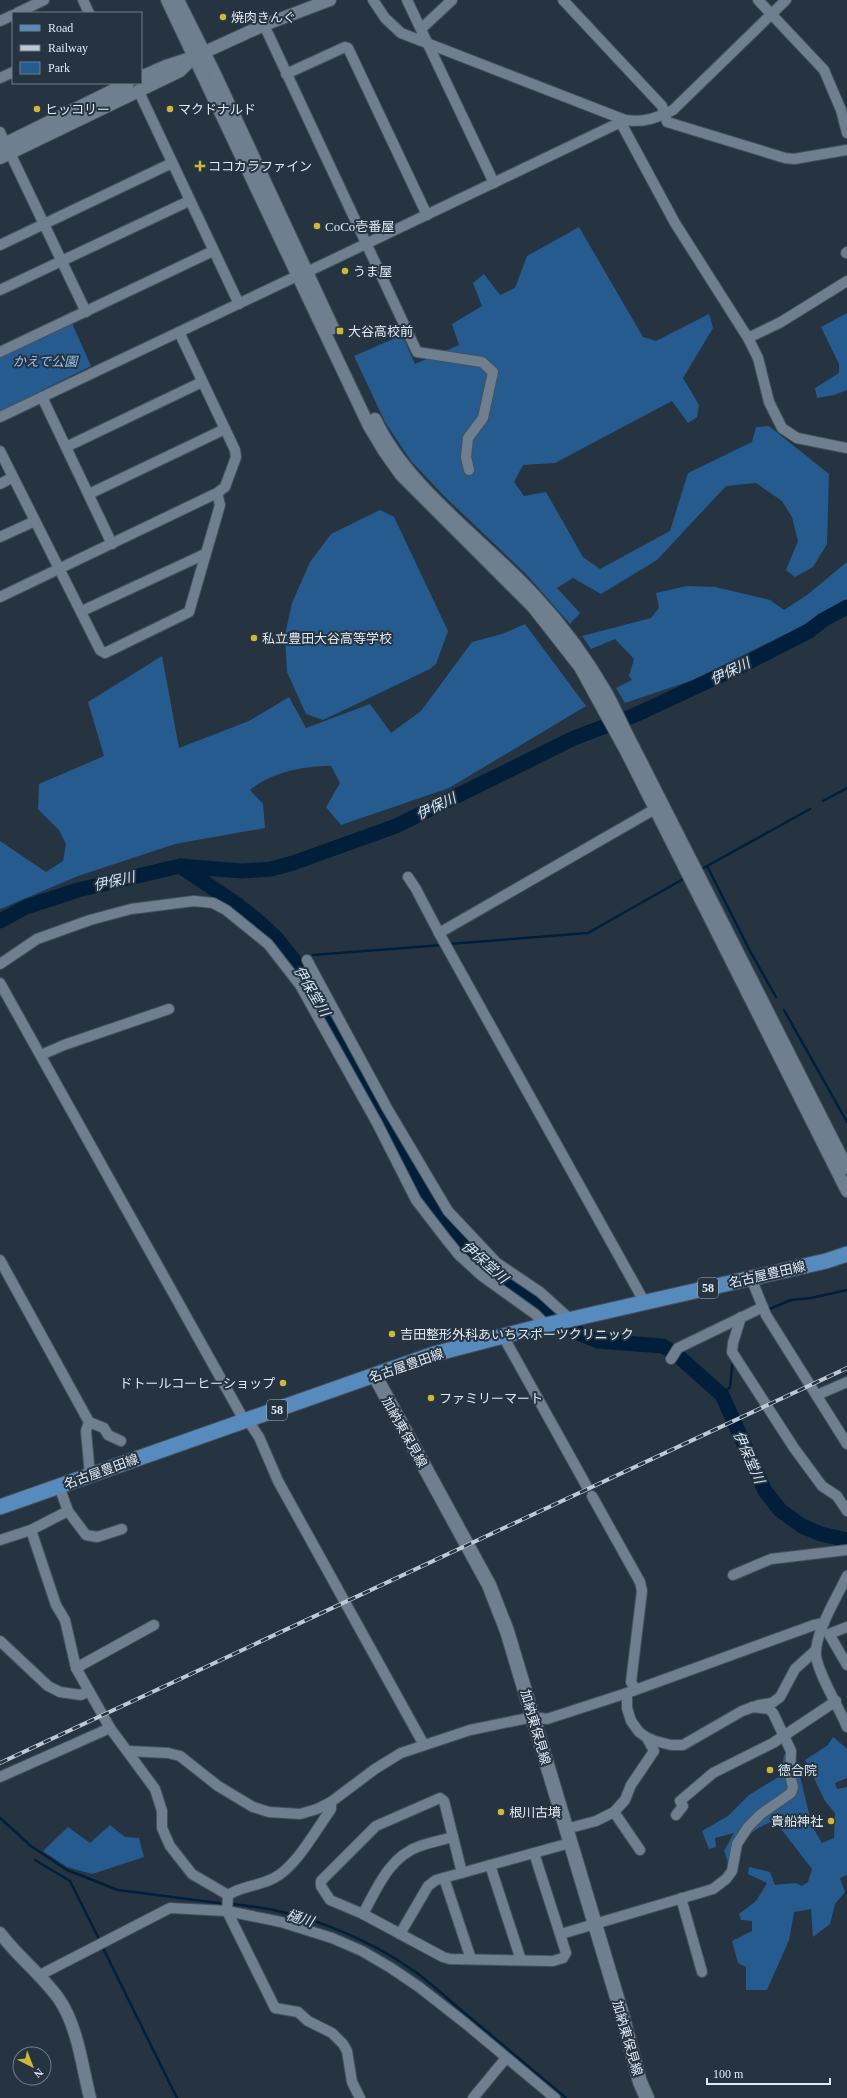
<svg xmlns="http://www.w3.org/2000/svg" width="847" height="2098" viewBox="0 0 847 2098" font-family="'Times New Roman','Noto Sans JP',serif">
<style>
.green{fill:#255b8e}
.lines{fill:none;stroke-linecap:round;stroke-linejoin:round}
.stream{stroke:#011f3a;stroke-width:2.5}
.river{stroke:#011f3a;stroke-width:15}
.minor-casing{stroke:#45515d;stroke-width:12}
.tertiary-casing{stroke:#45515d;stroke-width:14}
.secondary-casing{stroke:#45515d;stroke-width:16}
.primary-casing{stroke:#45515d;stroke-width:17}
.minor{stroke:#6f7f8f;stroke-width:10}
.tertiary{stroke:#6f7f8f;stroke-width:12}
.secondary{stroke:#6f7f8f;stroke-width:14}
.primary{stroke:#588bbd;stroke-width:15}
.rail-casing{stroke:#bfc9d3;stroke-width:4}
.rail{stroke:#263442;stroke-width:2.5;stroke-dasharray:8;stroke-linecap:butt}
.poi-dot{fill:#ceb837;stroke:#263442;stroke-width:1.5}
.labels{text-anchor:middle;stroke-width:4;stroke-linejoin:round;paint-order:stroke}
.shield{fill:#263442;stroke:#a9b3be;stroke-width:1}
.shield-label{font-size:12px;font-weight:bold;fill:#e1eaf3}
.poi-label{font-size:13px;fill:#e1eaf3;stroke:#263442;text-anchor:start}
.park-label{font-size:13px;font-style:italic;fill:#96c3f1;stroke:#263442}
.street-label{font-size:13px;fill:#e1eaf3;stroke:#263442}
.water-label{font-size:14px;font-style:italic;fill:#d6e6f6;stroke:#263442}
</style>
<rect width="100%" height="100%" fill="#263442"/>
<g class="green">
<polygon points="579,227 643,337 656,341 709,314 713,328 683,378 699,405 697,417 688,423 672,401 555,463 523,465 514,482 524,496 546,492 583,557 600,569 670,531 688,473 752,442 756,427 769,426 829,474 827,544 813,567 795,577 786,570 798,541 792,517 782,501 756,483 726,486 657,560 601,594 573,578 557,588 580,613 570,624 526,574 444,496 411,461 385,422 354,356 402,335 415,364 459,345 452,324 482,306 473,283 484,274 500,295 515,288 527,256"/>
<polygon points="847,313 847,390 834,395 817,398 815,388 839,373 839,364 821,327"/>
<polygon points="71,321 91,366 0,411 0,354"/>
<polygon points="380,510 394,517 448,631 436,664 430,669 323,720 306,714 287,672 285,635 292,603 310,562 331,534"/>
<polygon points="847,562 847,601 790,632 693,680 625,703 616,688 632,680 629,676 634,659 615,639 591,649 582,636 651,618 659,608 656,593 687,586 715,587 770,600 784,610 807,595"/>
<path d="M 525,624 L 586,706 L 449,788 L 341,825 L 326,807 L 340,783 L 331,766 C 303,766 272,772 250,790 L 263,804 L 265,828 L 175,844 L 78,876 L 0,909 L 0,841 L 46,872 L 63,861 L 66,844 L 59,830 L 38,809 L 39,784 L 104,756 L 88,702 L 162,656 L 179,748 L 249,721 L 289,697 L 306,728 L 370,704 L 391,733 L 421,711 L 472,642 L 502,634 Z"/>
<path d="M 833,1737 L 847,1749 L 847,1778 L 835,1783 L 837,1789 L 847,1787 L 847,1875 L 840,1878 L 845,1892 L 835,1904 L 830,1924 L 813,1937 L 811,1909 L 794,1912 L 789,1940 L 767,1990 L 746,1990 L 746,1967 L 738,1963 L 732,1941 L 752,1931 L 752,1921 L 741,1920 L 739,1914 L 756,1901 L 767,1883 L 748,1874 L 749,1867 L 770,1872 L 775,1885 L 796,1883 L 802,1886 L 808,1882 L 812,1869 L 775,1821 C 749,1828 742,1843 729,1865 L 724,1851 L 734,1833 L 715,1838 L 716,1847 L 709,1849 L 702,1831 L 728,1816 L 749,1795 L 780,1776 L 784,1755 L 788,1754 L 789,1768 L 799,1772 L 812,1826 L 822,1843 L 834,1838 L 835,1813 L 825,1801 L 805,1760 L 828,1745 Z"/>
<polygon points="110,1825 125,1837 139,1838 144,1857 92,1874 67,1867 43,1851 68,1827 90,1843"/>
</g>
<g class="lines">
<g class="stream">
<polyline points="823,801 847,788"/>
<polyline points="700,870 707,866"/>
<polyline points="449,944 588,933 685,878"/>
<polyline points="313,955 442,945"/>
<polyline points="776,997 750,951 707,866 810,809"/>
<polyline points="784,1010 847,1122"/>
<polyline points="767,1310 791,1300 811,1298 847,1290"/>
<polyline points="722,1395 730,1387 733,1359"/>
<polyline points="0,1818 31,1846 67,1870 118,1890 226,1904"/>
<polyline points="35,1860 70,1881 100,1941"/>
<path d="M 231,1904 C 296,1909 364,1935 417,1973 C 437,1988 454,2005 473,2020 C 504,2046 535,2072 566,2098"/>
<polyline points="102,1946 177,2098"/>
</g>
<g class="river">
<polyline points="180,866 238,905 258,921 277,939 296,963 356,1065 430,1200 446,1225 473,1255 511,1285 539,1301 574,1331 598,1341 663,1346 677,1355 722,1395 765,1491 780,1510 802,1526 821,1534 847,1540"/>
<polyline points="0,921 26,907 78,890 180,866 242,871 271,869 293,863 396,826 574,738 635,715 743,665 809,631 823,620 847,607"/>
</g>
<g class="minor-casing">
<g id="minor">
<polyline points="83,0 89,13"/>
<path d="M 373,0 L 385,18 L 401,33 L 625,120 C 643,123 657,118 673,110 L 786,0"/>
<polyline points="407,0 494,183"/>
<polyline points="563,0 662,106 667,122 785,158 794,159 847,150"/>
<polyline points="758,0 824,70 841,110 847,133"/>
<polyline points="17,13 44,0"/>
<polyline points="0,21 13,15"/>
<polyline points="264,25 417,352 482,362 493,372 483,418 468,438 466,457 469,470"/>
<polyline points="422,28 452,0"/>
<polyline points="286,74 345,47 348,48 427,215"/>
<polyline points="0,78 13,72"/>
<polyline points="139,92 239,304"/>
<polyline points="621,123 675,223 748,338 758,358 769,402 782,428 797,438 847,448"/>
<polyline points="0,132 5,143"/>
<polyline points="10,153 86,312"/>
<polyline points="0,245 172,163"/>
<polyline points="846,253 847,252"/>
<polyline points="307,272 625,120"/>
<polyline points="0,290 189,201"/>
<polyline points="748,338 781,322 847,281"/>
<polyline points="0,352 213,251"/>
<polyline points="42,397 112,544"/>
<polyline points="0,417 299,275"/>
<polyline points="66,447 202,382"/>
<polyline points="0,451 100,650 105,653 189,612 220,505 217,493"/>
<polyline points="0,484 13,477"/>
<polyline points="89,494 225,429"/>
<polyline points="0,537 35,521"/>
<polyline points="0,597 217,493 225,487 236,457 235,450 179,332"/>
<polyline points="82,611 205,554"/>
<polyline points="408,877 416,889 439,933 645,1303"/>
<polyline points="439,933 655,809"/>
<polyline points="307,960 387,1108 448,1211 497,1263 540,1292 571,1320"/>
<polyline points="0,964 37,939 90,920 131,909 194,901 213,903 226,910 268,944 300,985 377,1123 416,1200 446,1239 459,1255 482,1276 535,1314 546,1325"/>
<polyline points="0,983 244,1420"/>
<polyline points="41,1055 64,1045 169,1009"/>
<polyline points="0,1260 89,1422 86,1431 90,1475"/>
<polyline points="751,1278 766,1315 847,1444"/>
<polyline points="741,1317 733,1343 732,1352 794,1448 822,1486 837,1496 847,1511"/>
<polyline points="503,1336 586,1485"/>
<polyline points="671,1359 678,1348 763,1307"/>
<polyline points="817,1395 847,1382"/>
<polyline points="247,1419 259,1437 278,1481 424,1745"/>
<polyline points="89,1422 104,1428 108,1435 121,1441"/>
<polyline points="592,1496 640,1582 642,1591 631,1682 635,1689"/>
<polyline points="68,1511 86,1535 97,1537 122,1529"/>
<polyline points="31,1530 56,1605 65,1620 76,1668 110,1728 155,1789 162,1811 162,1828 170,1846 192,1874 228,1895"/>
<polyline points="0,1540 31,1530 68,1511 59,1486"/>
<polyline points="733,1575 771,1559 847,1550"/>
<path d="M 847,1576 C 837,1597 814,1634 816,1656 C 819,1676 839,1707 847,1727"/>
<polyline points="847,1627 829,1634 847,1665"/>
<polyline points="0,1641 48,1686 60,1692 81,1695 89,1691"/>
<polyline points="76,1668 154,1625"/>
<polyline points="627,1693 627,1708 631,1721 639,1732 646,1737 655,1741 671,1745 683,1745 742,1711 759,1705 772,1703 780,1697 795,1669 816,1650"/>
<polyline points="128,1751 168,1753 180,1756 218,1786 253,1807 269,1812 300,1814 317,1809 331,1802 375,1769 401,1753 470,1730 533,1717 547,1719 627,1693 814,1625 824,1623"/>
<polyline points="0,1777 110,1728"/>
<polyline points="614,1812 640,1850"/>
<polyline points="676,1815 683,1806 680,1801 713,1773 773,1743 836,1701"/>
<polyline points="566,1829 596,1821 614,1812 625,1800 631,1785 654,1751 647,1738"/>
<polyline points="490,1865 521,1960"/>
<polyline points="462,1873 444,1801 440,1798 376,1826 321,1881 321,1886 330,1900 363,1914 443,1957 450,1959 553,1961 563,1958 566,1953 534,1853"/>
<polyline points="444,1878 471,1959"/>
<polyline points="228,1895 227,1911 275,2008 298,2012 308,2021 332,2033 343,2044 347,2051 352,2082 360,2098"/>
<path d="M 228,1895 C 242,1886 259,1886 274,1878 C 296,1867 316,1830 331,1809 L 331,1802"/>
<polyline points="681,1898 702,1972"/>
<path d="M 363,1914 C 377,1888 390,1856 420,1846 C 431,1842 442,1840 453,1837"/>
<polyline points="400,1934 428,1886 436,1880 570,1843"/>
<polyline points="561,1934 713,1889 726,1879 732,1871 737,1844 748,1827 761,1814 791,1793 793,1787 790,1775 791,1751 773,1713 769,1709 752,1707"/>
<polyline points="38,1976 170,1908 227,1911 281,1922 332,1938 362,1951 391,1968 419,1987 465,2023 555,2098"/>
<polyline points="473,2098 506,2058"/>
</g>
</g>
<g class="tertiary-casing">
<g id="tertiary">
<polyline points="167,0 369,426 384,451 401,475 533,607 580,667 626,751 847,1191"/>
<polyline points="178,0 215,74 333,328"/>
<polyline points="141,77 166,66 194,57 264,25 330,0"/>
<polyline points="0,146 128,83"/>
<polyline points="0,158 180,71 194,57"/>
<path d="M 375,419 C 407,488 485,541 535,596 C 563,626 587,659 607,694 C 616,711 624,729 633,746 L 847,1168"/>
<path d="M 0,1933 C 18,1957 42,1975 59,1999 C 78,2027 82,2066 90,2098"/>
</g>
</g>
<g class="secondary-casing">
<polyline id="secondary" points="375,1376 489,1585 507,1631 621,2011 640,2082 647,2098"/>
</g>
<g class="primary-casing">
<polyline id="primary" points="0,1507 434,1354 546,1325 826,1261 847,1254"/>
</g>
<use href="#minor" class="minor"/>
<use href="#tertiary" class="tertiary"/>
<use href="#secondary" class="secondary"/>
<use href="#primary" class="primary"/>
<g class="rail-casing">
<polyline id="rail" points="0,1763 847,1368"/>
</g>
<use href="#rail" class="rail"/>
</g>
<g class="poi-dot">
<circle cx="223" cy="17" r="4"/>
<circle cx="37" cy="109" r="4"/>
<circle cx="170" cy="109" r="4"/>
<path d="M198 160h4v4h4v4h-4v4h-4v-4h-4v-4h4z"/>
<circle cx="317" cy="226" r="4"/>
<circle cx="345" cy="271" r="4"/>
<rect x="336" y="327" width="8" height="8" rx="2"/>
<circle cx="254" cy="638" r="4"/>
<circle cx="392" cy="1334" r="4"/>
<circle cx="283" cy="1383" r="4"/>
<circle cx="431" cy="1398" r="4"/>
<circle cx="770" cy="1770" r="4"/>
<circle cx="501" cy="1812" r="4"/>
<circle cx="831" cy="1821" r="4"/>
</g>
<g class="labels">
<g class="shield">
<rect x="698" y="1278" width="20" height="20" rx="3"/>
<rect x="267" y="1400" width="20" height="20" rx="3"/>
</g>
<g class="shield-label">
<text x="708" y="1292">58</text>
<text x="277" y="1414">58</text>
</g>
<g class="poi-label">
<text x="231" y="22">焼肉きんぐ</text>
<text x="45" y="114">ヒッコリー</text>
<text x="178" y="114">マクドナルド</text>
<text x="208" y="171">ココカラファイン</text>
<text x="325" y="231">CoCo壱番屋</text>
<text x="353" y="276">うま屋</text>
<text x="348" y="336">大谷高校前</text>
<text x="262" y="643">私立豊田大谷高等学校</text>
<text x="400" y="1339">吉田整形外科あいちスポーツクリニック</text>
<text x="275" y="1388" text-anchor="end">ドトールコーヒーショップ</text>
<text x="439" y="1403">ファミリーマート</text>
<text x="778" y="1775">徳合院</text>
<text x="509" y="1817">根川古墳</text>
<text x="823" y="1826" text-anchor="end">貴船神社</text>
</g>
<g class="park-label">
<text x="45" y="366">かえで公園</text>
</g>
<g class="street-label">
<text transform="translate(767 1274) rotate(-13)" y="5">名古屋豊田線</text>
<text transform="translate(406 1365) rotate(-19)" y="5">名古屋豊田線</text>
<text transform="translate(405 1432) rotate(61)" y="5">加納東保見線</text>
<text transform="translate(101 1471) rotate(-20)" y="5">名古屋豊田線</text>
<text transform="translate(536 1727) rotate(74)" y="5">加納東保見線</text>
<text transform="translate(628 2038) rotate(74)" y="5">加納東保見線</text>
</g>
<g class="water-label">
<text transform="translate(730 671) rotate(-26)" y="5">伊保川</text>
<text transform="translate(436 806) rotate(-26)" y="5">伊保川</text>
<text transform="translate(114 881) rotate(-13)" y="5">伊保川</text>
<text transform="translate(312 991) rotate(59)" y="5">伊保堂川</text>
<text transform="translate(485 1262) rotate(41)" y="5">伊保堂川</text>
<text transform="translate(749 1457) rotate(66)" y="5">伊保堂川</text>
<text transform="translate(300 1918) rotate(17)" y="5">樋川</text>
</g>
</g>
<rect x="12" y="12" width="130" height="72" fill="#263442" stroke="#717d89"/>
<rect x="20" y="25" width="20" height="6" fill="#588bbd" stroke="#717d89"/>
<text x="48" y="32" font-size="12" fill="#e1eaf3">Road</text>
<rect x="20" y="45" width="20" height="6" fill="#bfc9d3" stroke="#717d89"/>
<text x="48" y="52" font-size="12" fill="#e1eaf3">Railway</text>
<rect x="20" y="62" width="20" height="12" fill="#255b8e" stroke="#717d89"/>
<text x="48" y="72" font-size="12" fill="#e1eaf3">Park</text>
<g transform="translate(32 2066) rotate(138)"><circle r="19" fill="#263442" stroke="#717d89"/>
<path d="M0-3L7 15L0 10L-7 15Z" fill="#ceb837"/>
<text y="-6" font-size="11" font-weight="bold" text-anchor="middle" fill="#e1eaf3">N</text>
</g>
<path d="M707 2078v6h123v-6" fill="none" stroke="#e1eaf3" stroke-width="2"/>
<text x="713" y="2078" font-size="12" fill="#e1eaf3" stroke="#263442" stroke-width="3" paint-order="stroke">100 m</text>
</svg>
